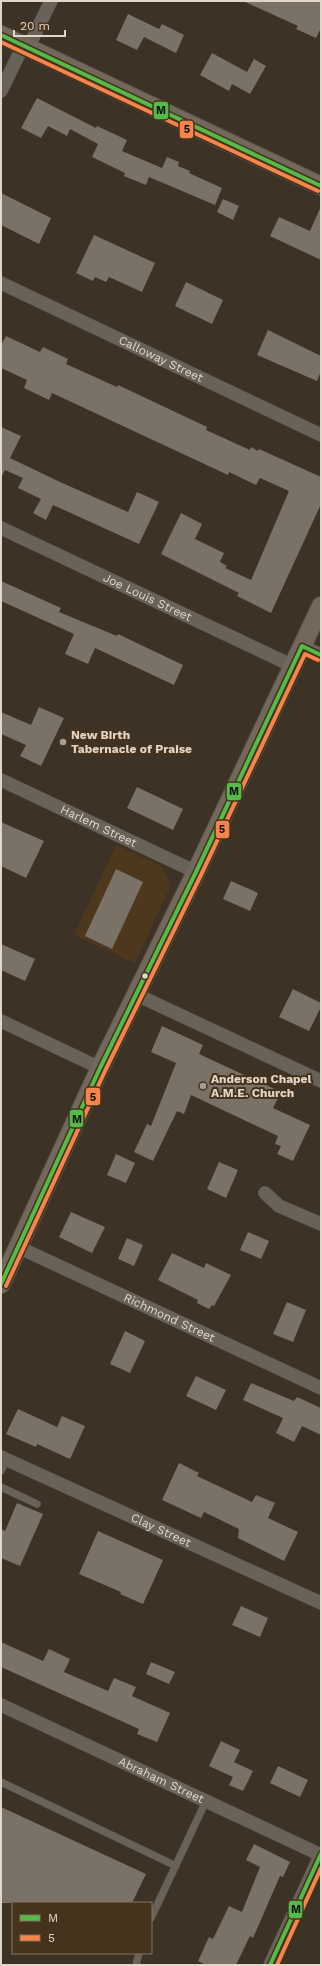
<svg xmlns="http://www.w3.org/2000/svg" width="322" height="1966" viewBox="0 0 322 1966" font-family="'Work Sans',sans-serif">
<style>
.built{fill:#4d381d}
.building{fill:#7a7167}
.lines{fill:none;stroke-linecap:round;stroke-linejoin:round}
.lane-casing{stroke:#584f44;stroke-width:8}
.street-casing{stroke:#584f44;stroke-width:14}
.secondary-casing{stroke:#584f44;stroke-width:20}
.lane{stroke:#696259;stroke-width:7}
.street{stroke:#696259;stroke-width:13}
.secondary{stroke:#72685c;stroke-width:18}
.bus-1-casing{stroke:#45331d;stroke-width:7}
.bus-2-casing{stroke:#45331d;stroke-width:7}
.bus-1{stroke:#54bc46;stroke-width:4}
.bus-2{stroke:#f8844c;stroke-width:4}
.poi-dot{fill:#a89d90;stroke:#45331d;stroke-width:1.5}
.bus-dot{fill:#e2d6c9;stroke:#45331d;stroke-width:1.5}
.labels{text-anchor:middle;stroke-width:4;stroke-linejoin:round;paint-order:stroke}
.street-label{font-size:12px;fill:#e2d6c9;stroke:#45331d}
.poi-label{font-size:12px;font-weight:bold;fill:#e2d6c9;stroke:#45331d;text-anchor:start}
.line-badge{stroke:#45331d;stroke-width:1.5}
.pale-badge-label{font-size:11px;text-anchor:middle;font-weight:bold;fill:#111}
</style>
<rect width="100%" height="100%" fill="#3c3226"/>
<polygon class="built" points="116,845 161,866 171,885 135,963 74,935"/>
<g class="building">
<polygon points="243,1 321,1 321,28 316,38 296,29 298,26"/>
<polygon points="128,14 159,29 162,24 184,35 176,53 144,37 137,50 116,40"/>
<polygon points="212,53 247,72 254,59 266,66 250,94 232,84 229,91 200,75"/>
<polygon points="37,98 96,128 97,126 127,140 122,151 162,168 167,157 179,162 178,166 190,171 189,173 222,188 215,205 149,177 146,185 124,176 125,173 92,157 98,144 70,129 67,136 48,126 41,138 21,128"/>
<polygon points="1,193 51,218 39,244 1,225"/>
<polygon points="223,199 239,206 233,220 217,212"/>
<polygon points="321,206 321,260 270,236 279,217 310,231"/>
<polygon points="94,235 155,263 142,292 109,277 106,282 95,277 93,281 76,273"/>
<polygon points="186,282 223,300 212,324 175,306"/>
<polygon points="268,330 321,356 321,371 317,381 257,355"/>
<polygon points="6,336 40,352 43,347 68,359 66,364 117,387 118,385 152,401 207,427 206,430 250,450 251,447 258,451 259,449 321,477 321,504 271,613 237,596 239,593 161,554 181,513 202,524 195,539 224,553 220,562 227,566 225,568 251,580 289,491 260,478 256,485 229,472 228,475 52,393 49,400 24,388 27,380 1,368 1,345"/>
<polygon points="1,427 21,436 10,458 60,482 128,512 137,492 159,502 139,544 53,505 46,520 33,513 41,499 18,488 23,478 5,470 1,478"/>
<polygon points="1,581 61,608 59,612 117,636 118,634 183,665 174,685 95,648 88,664 65,654 74,634 1,601"/>
<polygon points="39,707 64,718 41,766 20,756 26,745 1,734 1,712 31,725"/>
<polygon points="137,787 183,809 173,830 127,808"/>
<polygon points="1,822 44,841 26,878 1,866"/>
<polygon points="116,869 143,882 112,949 85,936"/>
<polygon points="231,881 258,893 250,911 223,899"/>
<polygon points="1,944 35,959 25,981 1,970"/>
<polygon points="293,989 321,1003 321,1007 309,1031 279,1017"/>
<polygon points="162,1026 203,1045 199,1054 281,1092 273,1108 310,1125 293,1161 277,1154 281,1146 275,1144 278,1136 191,1095 184,1114 177,1111 153,1161 134,1152 147,1124 151,1126 176,1063 151,1052"/>
<polygon points="116,1154 135,1163 126,1183 107,1175"/>
<polygon points="219,1162 238,1170 226,1198 207,1189"/>
<polygon points="71,1212 105,1227 92,1253 59,1237"/>
<polygon points="248,1232 269,1241 261,1259 240,1250"/>
<polygon points="127,1238 143,1245 134,1266 118,1259"/>
<polygon points="172,1253 204,1268 206,1263 231,1275 214,1306 212,1305 209,1309 197,1303 198,1300 158,1280"/>
<polygon points="287,1302 306,1310 293,1342 273,1334"/>
<polygon points="125,1331 145,1341 130,1373 110,1364"/>
<polygon points="196,1376 226,1390 216,1410 186,1396"/>
<polygon points="251,1383 294,1401 297,1397 321,1408 321,1435 302,1426 294,1442 276,1433 283,1418 243,1400"/>
<polygon points="18,1409 57,1427 62,1416 85,1426 70,1459 37,1444 36,1447 6,1434"/>
<polygon points="179,1463 199,1473 197,1476 252,1502 256,1495 275,1503 268,1518 298,1532 284,1561 238,1538 239,1529 204,1512 201,1518 162,1500"/>
<polygon points="17,1503 43,1514 20,1566 1,1558 1,1529 5,1531"/>
<polygon points="98,1531 163,1560 143,1604 120,1594 121,1592 79,1574"/>
<polygon points="241,1606 268,1618 260,1637 232,1625"/>
<polygon points="1,1642 43,1661 49,1649 70,1659 64,1672 108,1691 114,1678 136,1687 132,1696 170,1713 157,1742 137,1734 139,1729 1,1667"/>
<polygon points="151,1662 175,1672 169,1684 146,1674"/>
<polygon points="221,1741 240,1750 234,1762 253,1771 243,1791 229,1785 233,1777 209,1766"/>
<polygon points="278,1766 308,1780 300,1797 270,1783"/>
<polygon points="1,1807 146,1874 132,1903 1,1903"/>
<polygon points="254,1844 290,1862 283,1877 280,1876 253,1938 250,1936 236,1965 206,1965 198,1961 209,1937 213,1939 229,1906 242,1912 260,1867 246,1860"/>
</g>
<g class="lines">
<g class="lane-casing">
<g id="lane">
<polyline points="1,1471 7,1459"/>
<polyline points="1,1487 37,1504"/>
<polyline points="1,1782 176,1866"/>
<polyline points="151,1918 206,1801"/>
<polyline points="136,1965 139,1953"/>
</g>
</g>
<g class="street-casing">
<g id="street">
<polyline points="28,48 51,1"/>
<polyline points="1,91 23,46"/>
<path id="s1" d="M 1,283 L 321,435"/>
<path id="s2" d="M 1,528 L 293,666"/>
<polyline points="302,646 321,655"/>
<path id="s3" d="M 1,780 L 196,872"/>
<polyline points="137,995 321,1081"/>
<polyline points="1,1021 100,1068"/>
<polyline points="265,1193 279,1206 321,1224"/>
<path id="s4" d="M 18,1247 L 321,1388"/>
<path id="s5" d="M 1,1457 L 321,1603"/>
<path id="s6" d="M 1,1705 L 321,1855"/>
<polyline points="270,1965 321,1854"/>
</g>
</g>
<g class="secondary-casing">
<g id="secondary">
<polyline points="1,35 321,186"/>
<polyline points="1,1284 100,1068 196,872 321,606"/>
</g>
</g>
<use href="#lane" class="lane"/>
<use href="#street" class="street"/>
<use href="#secondary" class="secondary"/>
<g class="bus-1-casing">
<g id="bus-1">
<polyline points="1,35 321,186"/>
<polyline points="1,1284 100,1068 196,872 302,646 321,655"/>
<polyline points="270,1965 321,1854"/>
</g>
</g>
<g class="bus-2-casing">
<g id="bus-2">
<polyline points="1,42 318,191"/>
<polyline points="6,1286 105,1071 201,875 305,654 318,660"/>
<polyline points="277,1965 321,1868"/>
</g>
</g>
<use href="#bus-1" class="bus-1"/>
<use href="#bus-2" class="bus-2"/>
</g>
<g class="poi-dot">
<circle cx="63" cy="742" r="4"/>
<circle cx="203" cy="1086" r="4"/>
</g>
<circle class="bus-dot" cx="145" cy="976" r="3.5"/>
<g class="labels">
<g class="street-label">
<text dy="4" stroke="none"><textPath href="#s1" startOffset="177">Calloway Street</textPath></text>
<text dy="4" stroke="none"><textPath href="#s2" startOffset="162">Joe Louis Street</textPath></text>
<text dy="4" stroke="none"><textPath href="#s3" startOffset="108">Harlem Street</textPath></text>
<text dy="4" stroke="none"><textPath href="#s4" startOffset="167">Richmond Street</textPath></text>
<text dy="4" stroke="none"><textPath href="#s5" startOffset="176">Clay Street</textPath></text>
<text dy="4" stroke="none"><textPath href="#s6" startOffset="177">Abraham Street</textPath></text>
</g>
<g class="poi-label">
<text x="71" y="739">New Birth<tspan x="71" dy="14">Tabernacle of Praise</tspan></text>
<text x="211" y="1083">Anderson Chapel<tspan x="211" dy="14">A.M.E. Church</tspan></text>
</g>
</g>
<g class="line-badge">
<rect x="153" y="101" width="16" height="19" rx="4" fill="#54bc46"/>
<rect x="179" y="120" width="15" height="19" rx="4" fill="#f8844c"/>
<rect x="226" y="782" width="16" height="19" rx="4" fill="#54bc46"/>
<rect x="215" y="820" width="15" height="19" rx="4" fill="#f8844c"/>
<rect x="85" y="1087" width="16" height="19" rx="4" fill="#f8844c"/>
<rect x="69" y="1109" width="15" height="19" rx="4" fill="#54bc46"/>
<rect x="288" y="1900" width="15" height="19" rx="4" fill="#54bc46"/>
</g>
<g class="pale-badge-label">
<text x="161" y="114">M</text>
<text x="187" y="133">5</text>
<text x="234" y="795">M</text>
<text x="222" y="833">5</text>
<text x="93" y="1101">5</text>
<text x="77" y="1123">M</text>
<text x="296" y="1913">M</text>
</g>
<rect width="322" height="1966" fill="none" stroke="#e2d6c9" stroke-width="4"/>
<rect x="12" y="1902" width="140" height="52" fill="#45331d" stroke="#847462"/>
<rect x="20" y="1915" width="20" height="6" fill="#54bc46" stroke="#847462"/>
<text x="48" y="1922" font-size="12" fill="#e2d6c9">M</text>
<rect x="20" y="1935" width="20" height="6" fill="#f8844c" stroke="#847462"/>
<text x="48" y="1942" font-size="12" fill="#e2d6c9">5</text>
<path d="M14 30v6h51v-6" fill="none" stroke="#e2d6c9" stroke-width="2"/>
<text x="20" y="30" font-size="12" fill="#e2d6c9" stroke="#45331d" stroke-width="3" paint-order="stroke">20 m</text>
</svg>
